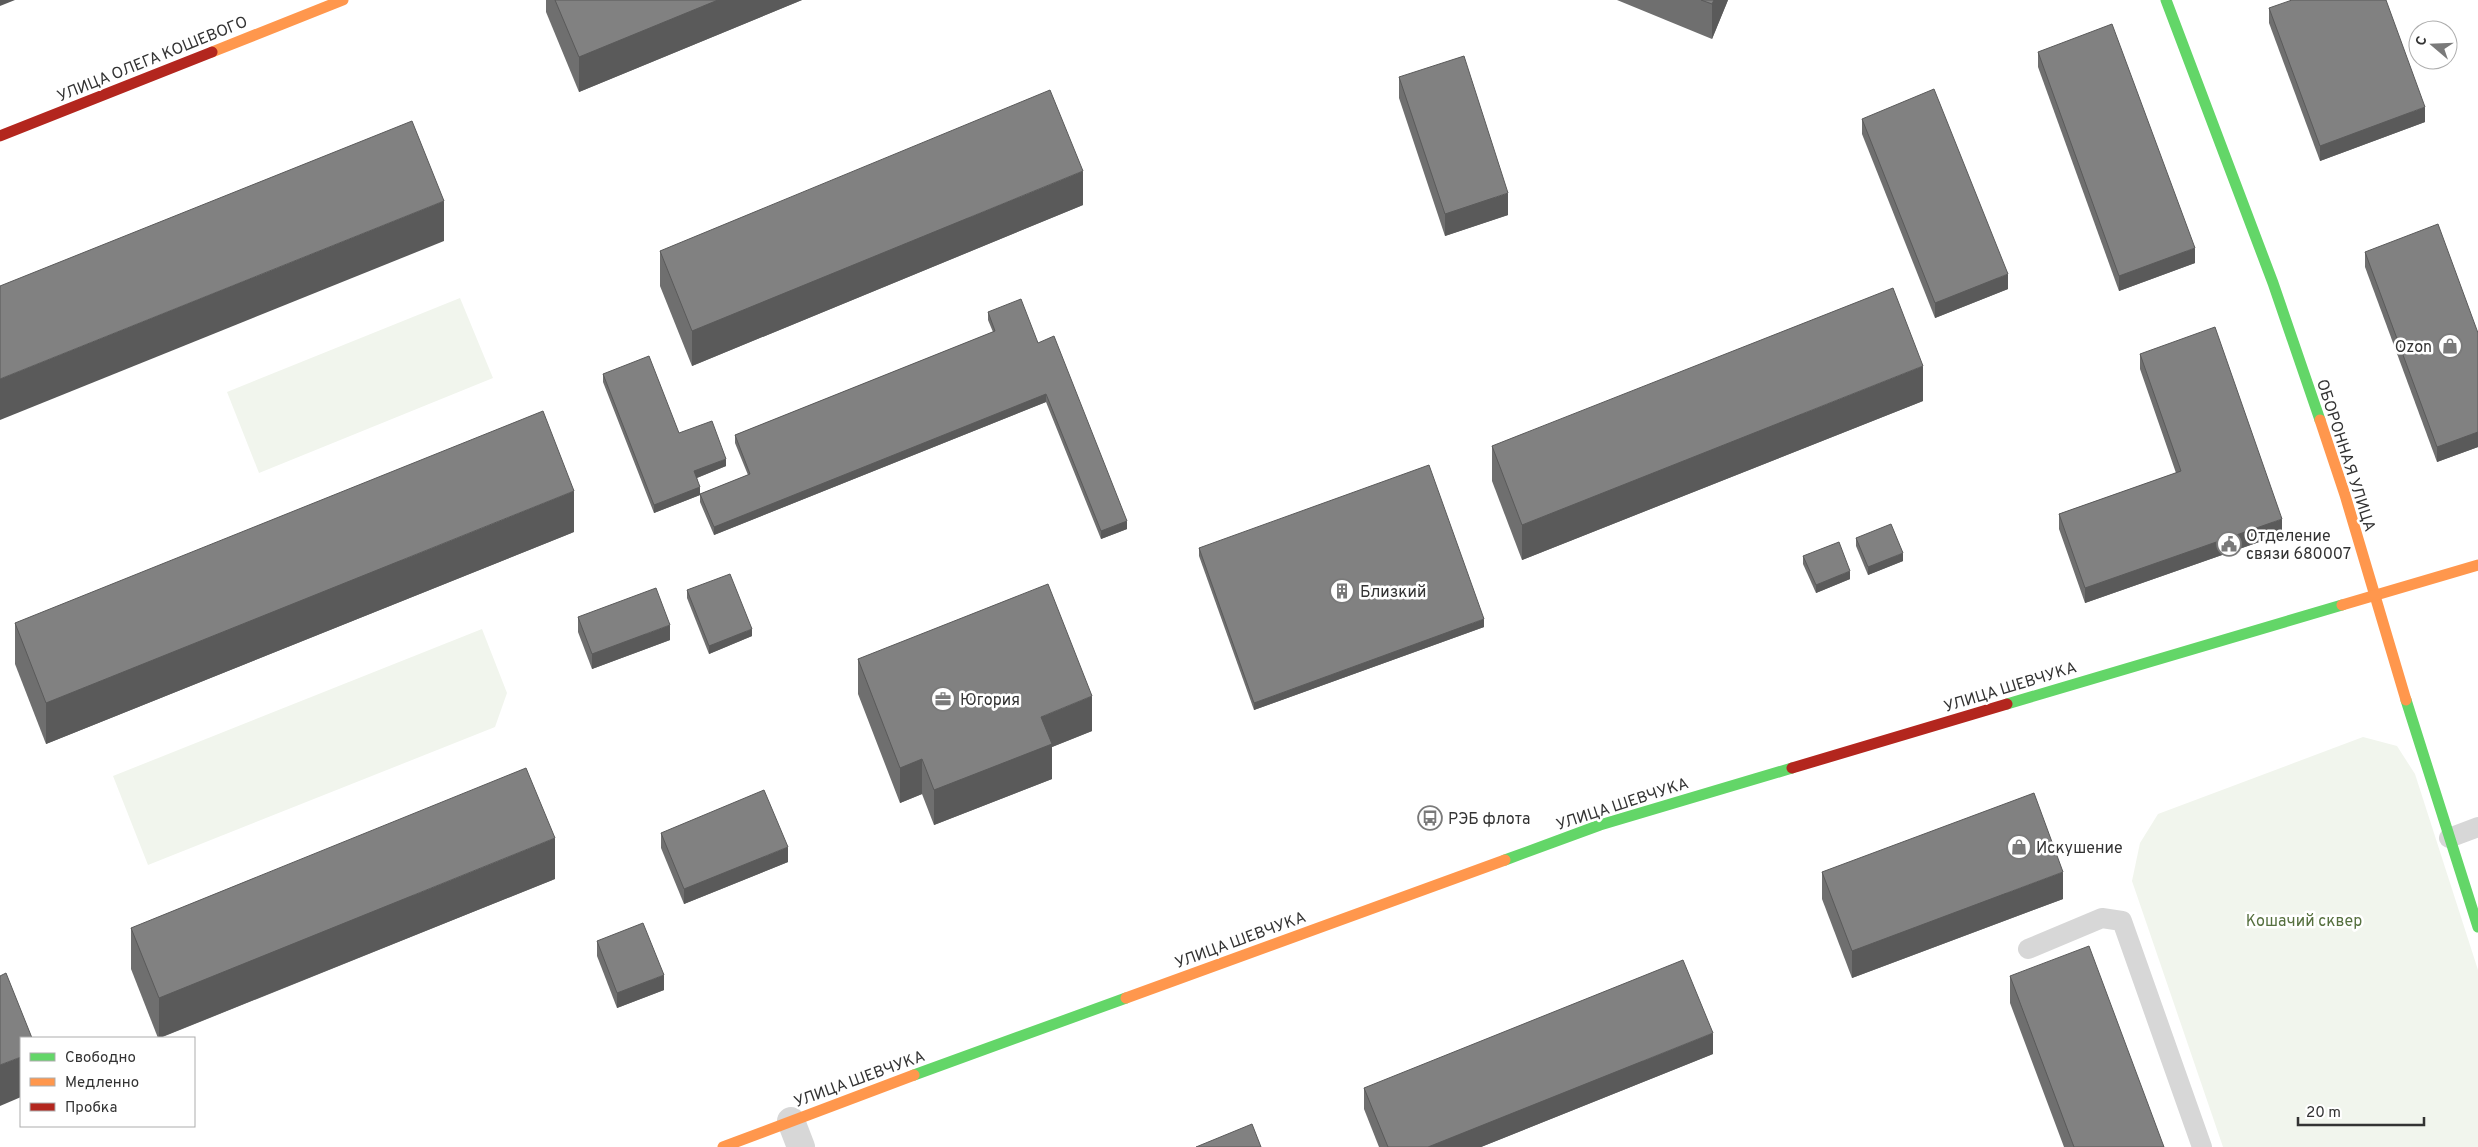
<svg xmlns="http://www.w3.org/2000/svg" width="2478" height="1147" viewBox="0 0 2478 1147" font-family="Overpass,sans-serif">
<style>
.green{fill:#f1f5ed}
.lines{fill:none;stroke-linecap:round;stroke-linejoin:round}
.lane{stroke:#d7d7d7;stroke-width:20}
.street{stroke:#d7d7d7;stroke-width:28}
.fast{stroke:#63d668;stroke-width:11}
.slow{stroke:#ff974d;stroke-width:11}
.jam{stroke:#b3261e;stroke-width:11}
.wall{fill:#6f6f6f}
.shaded-wall{fill:#5a5a5a}
.building{fill:#818181;stroke:#5a5a5a}
.labels{text-anchor:middle;stroke-width:5;stroke-linejoin:round;paint-order:stroke}
.street-label{font-size:16px;fill:#333;stroke:#fff}
.poi-label{font-size:16px;fill:#333;stroke:#fff;text-anchor:start}
.park-label{font-size:16px;fill:#56703f;stroke:#fff}
</style>
<rect width="100%" height="100%" fill="#fff"/>
<g class="green">
<polygon points="460,298 493,378 259,473 227,392"/>
<polygon points="482,629 507,693 495,727 148,865 113,776"/>
<polygon points="2363,737 2397,746 2415,774 2478,970 2478,1147 2223,1147 2132,881 2140,843 2158,814"/>
</g>
<g class="lines">
<g class="lane">
<polyline points="2449,838 2478,827"/>
<polyline points="2028,949 2102,918 2122,921 2202,1147"/>
</g>
<polyline class="street" points="791,1121 801,1147"/>
<g class="fast">
<polyline points="2166,0 2273,283 2320,420"/>
<polyline points="2406,700 2478,927"/>
<polyline points="2007,704 2342,605"/>
<polyline points="1505,860 1600,825 1792,768"/>
<polyline points="914,1075 1126,998"/>
</g>
<g class="slow">
<polyline points="212,52 343,0"/>
<polyline points="2320,420 2345,495 2406,700"/>
<polyline points="2342,605 2478,565"/>
<polyline points="1126,998 1505,860"/>
<polyline points="723,1147 914,1075"/>
</g>
<g class="jam">
<polyline points="0,136 212,52"/>
<polyline points="1792,768 2007,704"/>
</g>
</g>
<g class="wall">
<polygon points="546,0 802,0 579,92 546,12"/>
<polygon points="1617,0 1728,0 1712,39"/>
<polygon points="2269,8 2425,122 2320,161 2269,23"/>
<polygon points="2038,52 2195,263 2119,291 2038,67"/>
<polygon points="1399,77 1508,215 1445,236 1399,98"/>
<polygon points="1862,119 2008,289 1935,318 1862,134"/>
<polygon points="1083,205 692,366 660,286 660,251"/>
<polygon points="2365,252 2478,333 2478,447 2437,462 2365,267"/>
<polygon points="988,312 1038,343 1127,529 1101,539 1046,402 714,535 700,502 700,495 654,513 603,382 603,374 679,433 726,466 697,478 700,494 748,475 735,443 735,435 993,332 988,320"/>
<polygon points="2140,354 2282,534 2085,603 2059,529 2059,514 2176,473 2140,369"/>
<polygon points="1923,401 1522,560 1492,481 1492,446"/>
<polygon points="574,532 46,744 15,664 15,623"/>
<polygon points="1856,538 1903,561 1868,575 1856,546"/>
<polygon points="1199,548 1484,627 1254,710 1199,556"/>
<polygon points="1803,556 1850,579 1816,593 1803,564"/>
<polygon points="687,590 752,636 709,654 687,598"/>
<polygon points="578,617 670,640 592,669 578,632"/>
<polygon points="858,659 1092,731 1052,747 1052,779 934,825 922,794 900,803 858,694"/>
<polygon points="661,833 788,862 684,904 661,848"/>
<polygon points="1822,872 2063,899 1852,978 1822,899"/>
<polygon points="555,879 160,1038 158,1038 131,969 131,928"/>
<polygon points="597,941 664,990 617,1008 597,956"/>
<polygon points="2010,976 2164,1147 2064,1147 2010,1003"/>
<polygon points="1713,1054 1481,1147 1379,1147 1364,1109 1364,1088"/>
</g>
<g class="shaded-wall">
<polygon points="0,0 15,0 0,6"/>
<polygon points="718,0 802,0 579,92 579,57"/>
<polygon points="1714,0 1728,0 1712,39 1712,4"/>
<polygon points="2425,107 2425,122 2320,161 2320,146"/>
<polygon points="1083,171 1083,205 692,366 692,331"/>
<polygon points="1508,193 1508,215 1445,236 1445,214"/>
<polygon points="444,201 444,241 0,420 0,379"/>
<polygon points="2195,248 2195,263 2119,291 2119,276"/>
<polygon points="2008,274 2008,289 1935,318 1935,303"/>
<polygon points="1923,366 1923,401 1522,560 1522,525"/>
<polygon points="1046,394 1046,402 714,535 714,527"/>
<polygon points="2478,432 2478,447 2437,462 2437,447"/>
<polygon points="726,459 726,466 694,479 694,471"/>
<polygon points="700,487 700,495 654,513 654,505"/>
<polygon points="574,491 574,532 46,744 46,703"/>
<polygon points="2282,519 2282,534 2085,603 2085,588"/>
<polygon points="1127,521 1127,529 1101,539 1101,531"/>
<polygon points="1903,553 1903,561 1868,575 1868,567"/>
<polygon points="1850,571 1850,579 1816,593 1816,585"/>
<polygon points="1484,619 1484,627 1254,710 1254,703"/>
<polygon points="670,625 670,640 592,669 592,654"/>
<polygon points="752,629 752,636 709,654 709,646"/>
<polygon points="1092,696 1092,731 1052,747 1052,779 934,825 934,790 1041,717"/>
<polygon points="922,759 922,794 900,803 900,768"/>
<polygon points="555,838 555,879 159,1038 159,998"/>
<polygon points="788,847 788,862 684,904 684,889"/>
<polygon points="2063,872 2063,899 1852,978 1852,951"/>
<polygon points="664,975 664,990 617,1008 617,993"/>
<polygon points="1713,1033 1713,1054 1481,1147 1428,1147"/>
<polygon points="21,1057 21,1097 0,1106 0,1065"/>
</g>
<g class="building">
<polygon points="555,0 718,0 579,57"/>
<polygon points="1701,0 1714,0 1712,4"/>
<polygon points="2292,0 2386,0 2425,107 2320,146 2269,8"/>
<polygon points="2112,24 2195,248 2119,276 2038,52"/>
<polygon points="1464,56 1508,193 1445,214 1399,77"/>
<polygon points="1934,89 2008,274 1935,303 1862,119"/>
<polygon points="1050,90 1083,171 692,331 660,251"/>
<polygon points="412,121 444,201 0,379 0,286"/>
<polygon points="2438,224 2478,333 2478,432 2437,447 2365,252"/>
<polygon points="1893,288 1923,366 1522,525 1492,446"/>
<polygon points="1021,299 1038,343 1054,336 1127,521 1101,531 1046,394 714,527 700,494 750,474 735,435 995,331 988,312"/>
<polygon points="2215,327 2282,519 2085,588 2059,514 2181,471 2140,354"/>
<polygon points="649,356 679,433 712,421 726,459 694,471 700,487 654,505 603,374"/>
<polygon points="543,411 574,491 46,703 15,623"/>
<polygon points="1429,465 1484,619 1254,703 1199,548"/>
<polygon points="1891,524 1903,553 1868,567 1856,538"/>
<polygon points="1839,542 1850,571 1816,585 1803,556"/>
<polygon points="730,574 752,629 709,646 687,590"/>
<polygon points="1048,584 1092,696 1041,717 1052,744 934,790 922,759 900,768 858,659"/>
<polygon points="656,588 670,625 592,654 578,617"/>
<polygon points="526,768 555,838 159,998 131,928"/>
<polygon points="764,790 788,847 684,889 661,833"/>
<polygon points="2034,793 2063,872 1852,951 1822,872"/>
<polygon points="643,923 664,975 617,993 597,941"/>
<polygon points="2089,946 2164,1147 2074,1147 2010,976"/>
<polygon points="1683,960 1713,1033 1428,1147 1388,1147 1364,1088"/>
<polygon points="6,973 32,1038 21,1038 21,1057 0,1065 0,976"/>
<polygon points="1252,1124 1261,1147 1196,1147"/>
</g>
<defs>
<g id="shop-ring" transform="scale(1.25)"><circle r="9.5" fill="#fff" stroke="#7a7a7a" stroke-width="1.5"/><path d="M-5-2.5h2.3a2.7 3.5 0 0 1 5.4 0H5L5.5 6h-11ZM-1.5-2.5h3a1.5 2.3 0 0 0-3 0Z" fill="#7a7a7a"/></g>
<g id="civic-ring" transform="scale(1.25)"><circle r="9.5" fill="#fff" stroke="#7a7a7a" stroke-width="1.5"/><path d="M-.6-6.5H3V-4.5H.6V-3L4-1V1h2V6H-6V1h2V-1L-.6-3ZM-1.2 2.5V6h2.4V2.5Z" fill="#7a7a7a"/></g>
<g id="building-ring" transform="scale(1.25)"><circle r="9.5" fill="#fff" stroke="#7a7a7a" stroke-width="1.5"/><path d="M-4-6H4V6H1V3H-1V6H-4ZM-2.5-4.3h1.7v1.8h-1.7ZM.8-4.3h1.7v1.8H.8ZM-2.5-1h1.7V.8h-1.7ZM.8-1h1.7V.8H.8Z" fill="#7a7a7a"/></g>
<g id="office-ring" transform="scale(1.25)"><circle r="9.5" fill="#fff" stroke="#7a7a7a" stroke-width="1.5"/><path d="M-6-3h4V-5.5h4V-3h4V5H-6ZM-1-4.5V-3h2v-1.5ZM-6 0V1H6V0Z" fill="#7a7a7a"/></g>
<g id="bus-ring" transform="scale(1.25)"><circle r="9.5" fill="#fff" stroke="#7a7a7a" stroke-width="1.5"/><path d="M-5-6H5V4H4V6H2V4H-2V6H-4V4H-5ZM-3.5-4V0h7V-4ZM-3.5 1.2v1.5H-2V1.2ZM2 1.2v1.5H3.5V1.2Z" fill="#7a7a7a"/></g>
</defs>
<g fill-rule="evenodd">
<use href="#shop-ring" x="2450" y="346"/>
<use href="#civic-ring" x="2229" y="544"/>
<use href="#building-ring" x="1342" y="591"/>
<use href="#office-ring" x="943" y="699"/>
<use href="#bus-ring" x="1430" y="818"/>
<use href="#shop-ring" x="2019" y="847"/>
</g>
<g class="labels">
<g class="street-label">
<text transform="translate(152 58) rotate(-22)" y="6">УЛИЦА ОЛЕГА КОШЕВОГО</text>
<text transform="translate(2347 455) rotate(72)" y="6">ОБОРОННАЯ УЛИЦА</text>
<text transform="translate(2010 686) rotate(-17)" y="6">УЛИЦА ШЕВЧУКА</text>
<text transform="translate(1622 803) rotate(-18)" y="6">УЛИЦА ШЕВЧУКА</text>
<text transform="translate(1240 939) rotate(-20)" y="6">УЛИЦА ШЕВЧУКА</text>
<text transform="translate(859 1078) rotate(-20)" y="6">УЛИЦА ШЕВЧУКА</text>
</g>
<g class="poi-label">
<text x="2432" y="352" text-anchor="end">Ozon</text>
<text x="2246" y="541">Отделение<tspan x="2246" dy="18">связи 680007</tspan></text>
<text x="1360" y="597">Близкий</text>
<text x="960" y="705">Югория</text>
<text x="1448" y="824">РЭБ флота</text>
<text x="2036" y="853">Искушение</text>
</g>
<g class="park-label">
<text x="2304" y="926">Кошачий сквер</text>
</g>
</g>
<rect x="20" y="1037" width="175" height="90" fill="#ffffff" stroke="#adadad"/>
<rect x="30" y="1053" width="25" height="8" fill="#63d668" stroke="#adadad"/>
<text x="65" y="1062" font-size="15" fill="#333333">Свободно</text>
<rect x="30" y="1078" width="25" height="8" fill="#ff974d" stroke="#adadad"/>
<text x="65" y="1087" font-size="15" fill="#333333">Медленно</text>
<rect x="30" y="1103" width="25" height="8" fill="#b3261e" stroke="#adadad"/>
<text x="65" y="1112" font-size="15" fill="#333333">Пробка</text>
<g transform="translate(2433 45) rotate(289)"><circle r="24" fill="#ffffff" stroke="#adadad"/>
<path d="M0-4L9 19L0 12L-9 19Z" fill="#7a7a7a"/>
<text y="-8" font-size="14" font-weight="bold" text-anchor="middle" fill="#333333">С</text>
</g>
<path d="M2298 1117v8h126v-8" fill="none" stroke="#333333" stroke-width="2.5"/>
<text x="2306" y="1117" font-size="15" fill="#333333" stroke="#ffffff" stroke-width="4" paint-order="stroke">20 m</text>
</svg>
